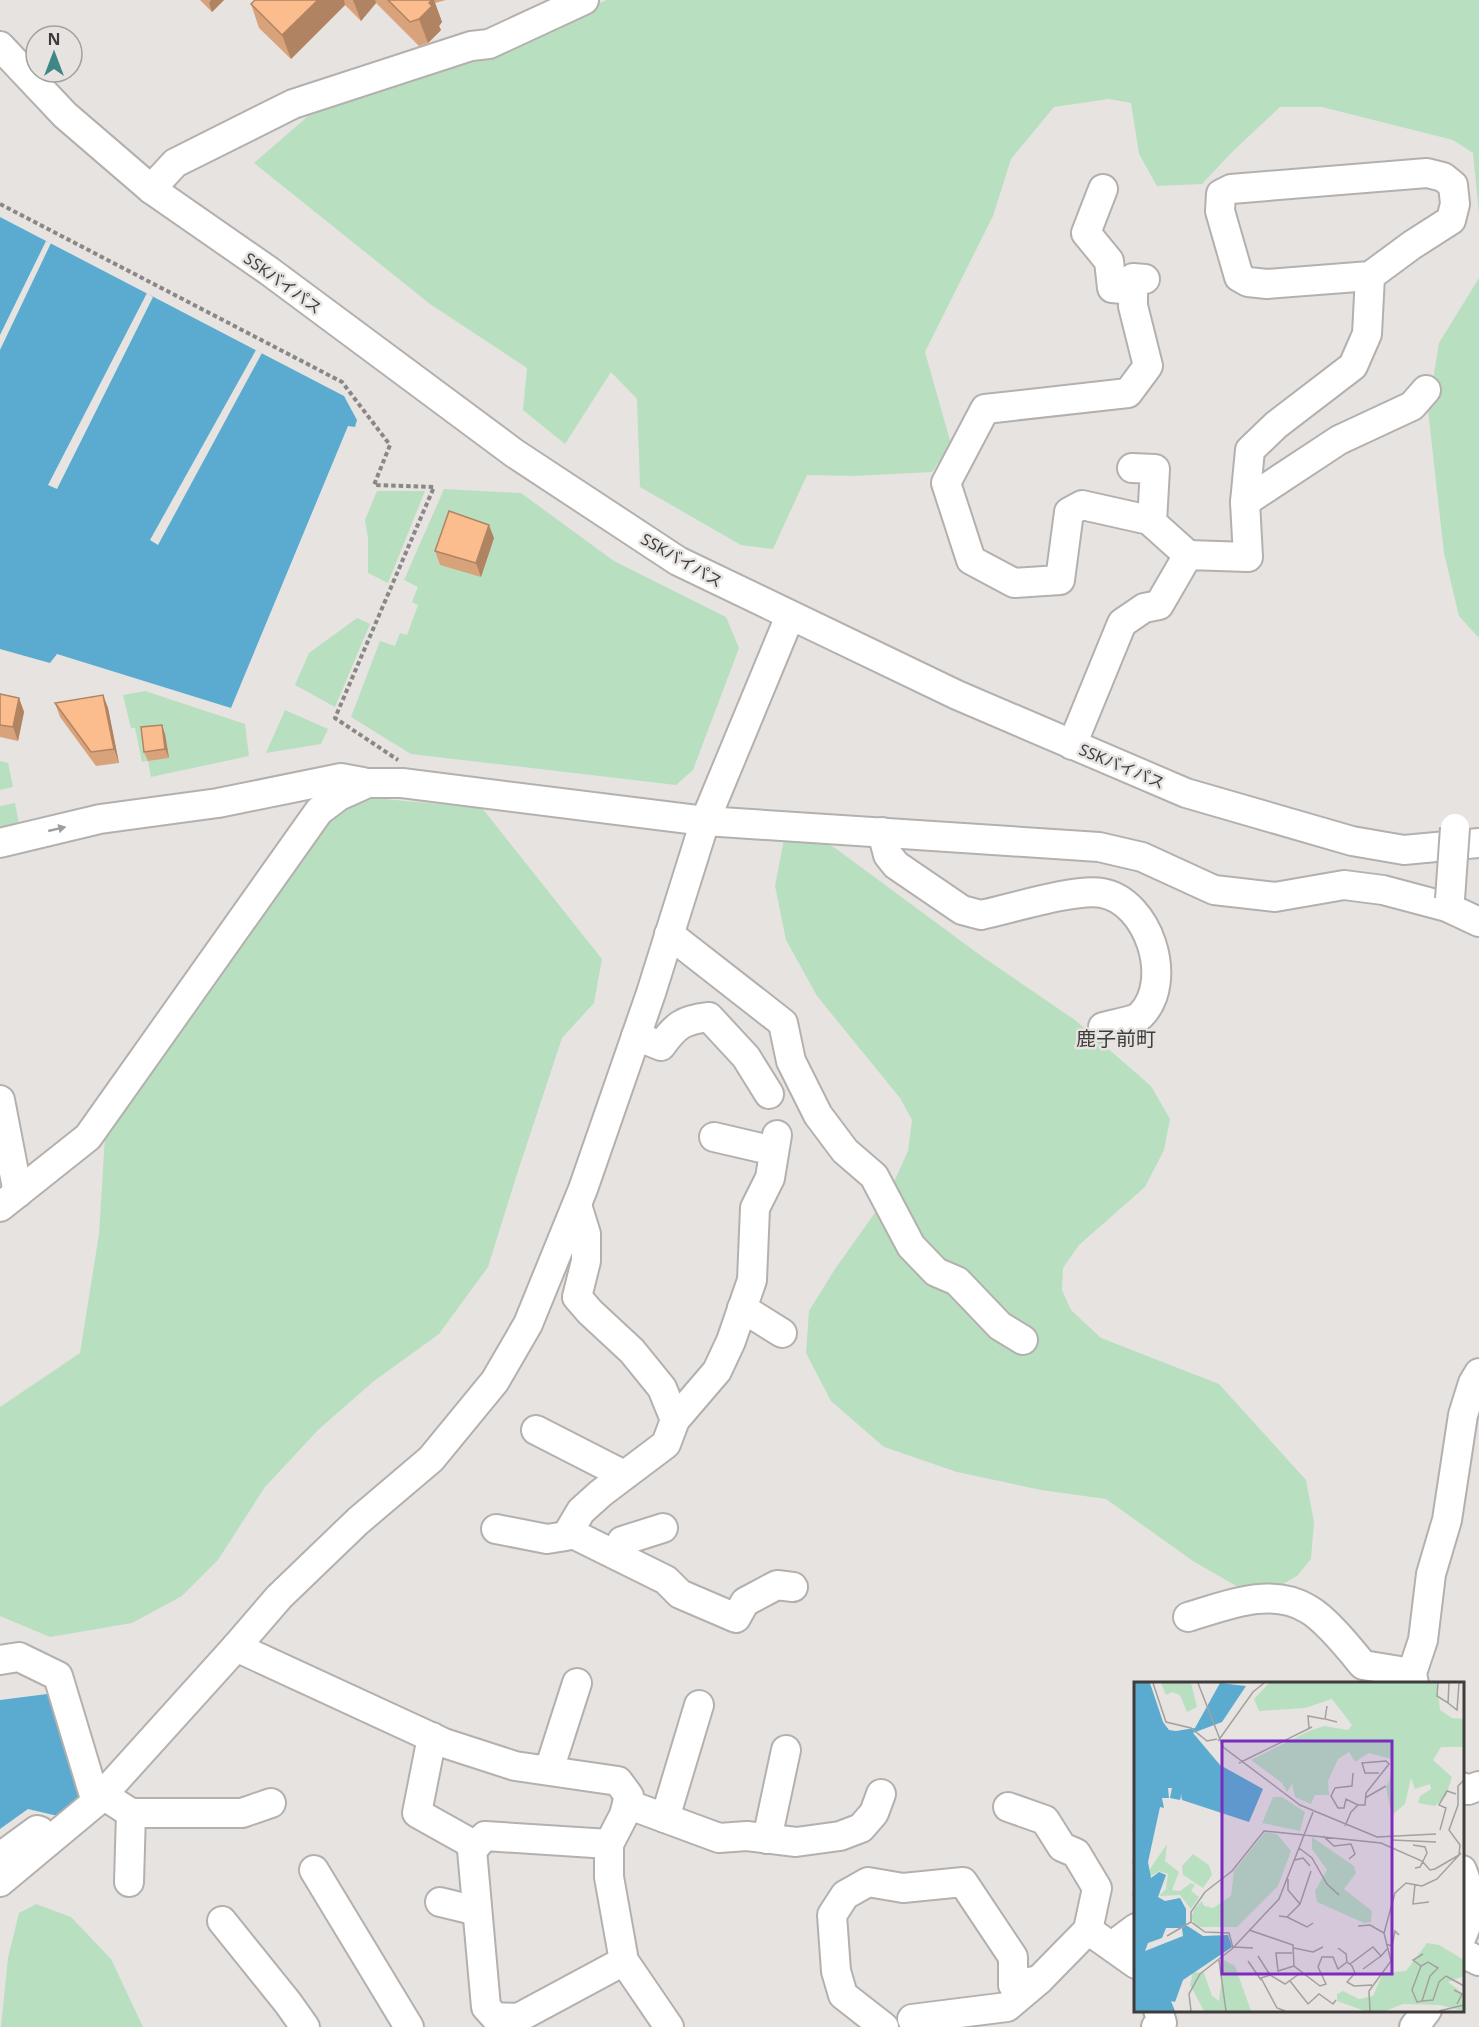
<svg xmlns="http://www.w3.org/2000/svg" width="1479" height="2027" viewBox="0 0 1479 2027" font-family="'Noto Sans','Noto Sans JP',sans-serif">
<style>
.green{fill:#b8e0c0}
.water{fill:#5babd0}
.pier{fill:#e7e3e1}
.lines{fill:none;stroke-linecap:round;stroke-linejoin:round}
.minor-casing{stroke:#b4b0ae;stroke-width:32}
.path{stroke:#8a8886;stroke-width:4;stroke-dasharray:4.5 3;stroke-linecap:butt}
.minor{stroke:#fff;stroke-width:28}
.minor-bridge-casing{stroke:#b4b0ae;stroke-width:32;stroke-linecap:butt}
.minor-bridge{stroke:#fff;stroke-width:28}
.wall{fill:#d8a37a}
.shaded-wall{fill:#b08463}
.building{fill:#fbbd8e;stroke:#b08463;stroke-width:1.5}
.oneway{fill:#9e9e9e}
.labels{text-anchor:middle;stroke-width:5;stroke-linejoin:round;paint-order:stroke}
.street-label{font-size:16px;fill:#3e3d3c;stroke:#e7e3e1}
.quarter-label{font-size:20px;fill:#3e3d3c;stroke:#e7e3e1}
.inset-river{fill:none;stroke:#5babd0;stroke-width:3}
.inset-road{fill:none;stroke:#a3a19f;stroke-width:1.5}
.view{fill:#7b2cbf;fill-opacity:0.15;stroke:#7b2cbf;stroke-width:3}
.inset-edge{fill:none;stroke:#3e3d3c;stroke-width:3}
</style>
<rect width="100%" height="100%" fill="#e7e3e1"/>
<g class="green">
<polygon points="607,0 1479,0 1479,214 1473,153 1453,140 1322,107 1280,107 1232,152 1202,184 1157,186 1139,154 1131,103 1109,99 1054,107 1011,159 993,216 925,352 951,444 932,472 854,476 807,475 773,549 741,545 640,487 637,399 611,372 565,444 523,410 527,368 430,304 254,163 322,104 465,59"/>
<polygon points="1479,278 1479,638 1459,616 1444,553 1428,410 1439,343"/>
<polygon points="444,489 521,493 614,561 726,617 739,648 693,770 676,785 411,754 351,717 380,641 395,646 400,633 407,635 418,605 412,602 418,587 404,580"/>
<polygon points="377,491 425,491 388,583 368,573 368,538 365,520"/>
<polygon points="357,618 370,624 335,707 295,685 309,653"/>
<polygon points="145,691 245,724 249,756 151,777 148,761 142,762 135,728 131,728 123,695"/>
<polygon points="285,710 328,729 321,744 266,753"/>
<polygon points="0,761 8,763 13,787 0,790"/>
<polygon points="374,798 482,808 602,959 594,1003 562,1038 518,1171 488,1267 439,1334 374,1381 319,1429 265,1487 218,1560 182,1596 132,1623 50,1637 0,1616 0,1407 80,1353 99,1234 105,1136 302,848 342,809"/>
<polygon points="15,803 20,829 0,834 0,806"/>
<polygon points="798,827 835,848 980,955 1075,1020 1151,1086 1170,1119 1164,1150 1145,1187 1079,1245 1063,1268 1062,1290 1071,1310 1101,1338 1219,1384 1306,1480 1314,1522 1311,1559 1297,1576 1274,1589 1238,1587 1193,1561 1106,1499 1041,1490 957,1472 884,1447 831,1401 806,1353 809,1311 835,1269 889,1193 908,1151 912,1120 900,1098 817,996 786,940 775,886 784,839"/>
<polygon points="36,1904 71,1917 111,1959 143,2027 1,2027 8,1958 19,1913"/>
</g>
<g class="water">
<polygon points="0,217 344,396 357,420 355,427 348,426 231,708 57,654 50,663 0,649"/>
<polygon points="55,1693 85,1799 62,1817 28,1809 0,1829 0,1700"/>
</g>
<g class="pier">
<polygon points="46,241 51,243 0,350 0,335"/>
<polygon points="147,293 153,297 57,489 48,485"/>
<polygon points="256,350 262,353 158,545 150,540"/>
</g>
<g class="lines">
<g class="minor-casing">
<g id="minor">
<polyline points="0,46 65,115 151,189 269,271 514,453 678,561 957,695 1186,793 1352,841 1404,850 1479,843"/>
<polyline points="151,189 175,163 293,104 471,46 489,44 584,0"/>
<polyline points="1103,189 1086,233 1109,261 1112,288 1133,290"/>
<polyline points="1145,279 1133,278 1133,306 1148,366 1128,393 985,409 946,483 971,560 1014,583 1060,580 1069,512 1082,505 1149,520 1188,555"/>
<polyline points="1132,468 1155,469 1152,522"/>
<polyline points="1245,502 1339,440 1412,406 1426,390"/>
<polyline points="1072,745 1122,623 1144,608 1159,605 1188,555 1248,557 1245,502 1250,450 1276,425 1353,366 1367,334 1370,276 1412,245 1451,220 1455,204 1453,185 1443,177 1427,173 1231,189 1221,194 1220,211 1239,277 1248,282 1267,284 1370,276"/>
<path d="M 882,832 L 888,855 L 896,865 L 962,910 L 981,915 C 1010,909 1076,888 1102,893 C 1148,901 1175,980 1141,1015 C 1136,1021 1112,1024 1103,1027"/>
<polyline points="0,843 100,819 218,803 341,778 363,782"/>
<polyline points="669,934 783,1023 791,1061 818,1115 845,1151 874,1176 911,1246 936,1272 957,1281 1000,1326 1023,1340"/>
<path d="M 636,1036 L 661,1046 C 676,1025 683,1020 709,1017 L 746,1057 L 769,1094"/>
<polyline points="0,1100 18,1193"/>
<polyline points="714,1137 774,1151"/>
<polyline points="0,1207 88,1137 319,811 339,796 368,783 402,783 705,821 1099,847 1142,857 1214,890 1275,897 1344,885 1383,890 1447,907 1479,922"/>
<polyline points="742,1308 782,1333"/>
<polyline points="675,1420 717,1371 731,1341 752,1280 755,1208 770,1178 777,1135"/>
<polyline points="536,1430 624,1475"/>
<polyline points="496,1529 547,1539 566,1536 581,1511 601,1493 666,1444 675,1420 662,1388 632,1351 590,1312 577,1297 586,1261 586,1234 577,1205"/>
<polyline points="569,1532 666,1580 680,1594 736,1618 745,1602 777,1585 793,1587"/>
<polyline points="622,1541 663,1528"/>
<path d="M 1188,1617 C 1225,1606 1271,1586 1308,1609 C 1326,1619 1350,1649 1363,1665 L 1412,1673"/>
<polyline points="236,1647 444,1743 515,1766 618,1781 629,1796 624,1815 609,1844 609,1877 624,1961 669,2027"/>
<polyline points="0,1660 19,1657 58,1676 96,1802"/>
<polyline points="1414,1684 1412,1673 1423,1640 1431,1574 1447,1520 1463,1415 1473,1383 1479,1373"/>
<polyline points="432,1737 417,1813 476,1846"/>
<polyline points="549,1770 577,1683"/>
<polyline points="1462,1787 1468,1790 1479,1786"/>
<polyline points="103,1795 131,1813 242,1813 271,1803"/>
<polyline points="627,1804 719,1838 747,1836 796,1842 840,1836 861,1828 874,1813 881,1794"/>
<polyline points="1008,1807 1045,1820 1062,1847 1076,1853 1097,1888 1088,1930"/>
<polyline points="665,1818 699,1705"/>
<polyline points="767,1839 786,1750"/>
<polyline points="609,1844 485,1836 472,1850 486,2007 495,2017 518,2018 624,1961"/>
<polyline points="0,1857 37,1830 40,1831"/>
<polyline points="314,1870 409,2027"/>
<path d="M 1462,1870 C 1471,1892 1472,1914 1462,1936"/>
<polyline points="0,1882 96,1802 236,1647 279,1597 358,1521 431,1459 495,1381 528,1324 583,1189 651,993 705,821 790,616"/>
<polyline points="129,1882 131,1813"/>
<polyline points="440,1902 477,1911"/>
<polyline points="222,1921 288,2003 305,2027"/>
<polyline points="1112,1946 1136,1928"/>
<polyline points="1462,1953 1479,1961"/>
<polyline points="912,2019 1007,2007 1039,1980"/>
<polyline points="884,2027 843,1995 836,1971 832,1915 845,1895 868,1882 903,1888 963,1882 1013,1957 1013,1985 1039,1980 1088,1930 1136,1964"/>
<polyline points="1156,2027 1162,2023 1158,2010"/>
<polyline points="1414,2027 1427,2010"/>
</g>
</g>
<polyline class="path" points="0,204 342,382 390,445 374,485 434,487 335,718 398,760"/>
<use href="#minor" class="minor"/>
<g class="minor-bridge-casing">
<polyline id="minor-bridge" points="1450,899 1455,828"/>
</g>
<use href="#minor-bridge" class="minor-bridge"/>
</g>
<g class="wall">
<polygon points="200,0 224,0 212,12"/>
<polygon points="255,0 446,0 435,3 442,22 439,26 441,30 428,43 419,46 376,3 361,21 345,5 291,59 259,28 251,4"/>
<polygon points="494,538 481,577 440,565 435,551"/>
<polygon points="0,694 19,698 24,712 18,741 0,737"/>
<polygon points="103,695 108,708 119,763 96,766 60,717 55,703"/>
<polygon points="165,734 169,758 148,761 144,752"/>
</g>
<g class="shaded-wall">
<polygon points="211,0 224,0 212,12 209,3"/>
<polygon points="318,0 344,0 345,5 291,59 282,35"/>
<polygon points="353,0 375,0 376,3 361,21"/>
<polygon points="432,0 434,0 442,22 439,26 441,30 428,43 419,19"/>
<polygon points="489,525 494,538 481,577 476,563"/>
<polygon points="103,695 108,708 119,763 114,749"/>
<polygon points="19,698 24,712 18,741 13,727"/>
<polygon points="162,725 165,734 169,758 165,749"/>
</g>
<g class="building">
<polygon points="255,0 318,0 282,35 251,4"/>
<polygon points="388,0 432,0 429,3 432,6 419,19 410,22"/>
<polygon points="449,511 489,525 476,563 435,551"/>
<polygon points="0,694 19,698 13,727 0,725"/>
<polygon points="103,695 114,749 91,752 55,703"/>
<polygon points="162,725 165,749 144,752 141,727"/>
</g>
<defs><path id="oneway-solid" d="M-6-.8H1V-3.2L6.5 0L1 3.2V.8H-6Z" transform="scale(1.5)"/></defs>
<use class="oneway" href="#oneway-solid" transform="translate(57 829) rotate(-13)"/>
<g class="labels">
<g class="street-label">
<text transform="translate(283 283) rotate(36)" y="6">SSKバイパス</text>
<text transform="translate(682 560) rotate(30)" y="6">SSKバイパス</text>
<text transform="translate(1122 766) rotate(23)" y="6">SSKバイパス</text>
</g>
<g class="quarter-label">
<text x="1116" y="1046">鹿子前町</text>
</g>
</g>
<g transform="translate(1134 1682)">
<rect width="330" height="330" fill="#e7e3e1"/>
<path d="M 27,1 L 57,1 L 63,25 L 53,30 L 46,13 L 38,10 L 32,13 ZM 135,1 L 303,1 L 306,28 L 318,36 L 330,37 L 330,65 L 307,65 L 299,78 L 318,95 L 312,114 L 301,124 L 284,121 L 286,114 L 297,107 L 296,102 L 281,107 L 277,96 L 271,122 L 258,133 L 252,106 L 259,89 L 257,77 L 235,71 L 221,80 L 215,70 L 204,77 L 194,99 L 195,113 L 181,113 L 177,122 L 161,115 L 158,102 L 153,110 L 148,101 L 117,78 L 175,49 L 190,44 L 214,48 L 218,43 L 198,17 L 171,26 L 125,29 L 120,17 ZM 139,115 L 148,115 L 171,130 L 166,149 L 128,141 ZM 131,150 L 143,152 L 157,169 L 144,204 L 103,245 L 62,245 L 57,235 L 61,226 L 68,219 L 70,224 L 79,226 L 97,214 L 100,189 ZM 178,155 L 220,184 L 222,191 L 210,207 L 238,229 L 237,240 L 230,241 L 183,220 L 181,209 L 193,188 L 178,167 ZM 33,162 L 31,179 L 45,190 L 38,208 L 46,209 L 57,201 L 61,203 L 57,209 L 65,215 L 57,227 L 46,213 L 25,214 L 32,207 L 34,192 L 25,189 L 17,194 L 14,190 ZM 59,172 L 75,183 L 78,193 L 69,206 L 49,193 L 48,184 ZM 293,261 L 305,263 L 330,278 L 330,294 L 314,300 L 330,312 L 330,329 L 306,323 L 269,322 L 251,329 L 231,329 L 203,319 L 203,312 L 209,309 L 225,317 L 239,314 L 249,291 L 272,289 ZM 90,278 L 101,284 L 117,329 L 70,329 L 56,303 L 59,290 L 70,291 L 78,314 L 85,319 Z" fill="#b8e0c0"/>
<path d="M 0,1 L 16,1 L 29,40 L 35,48 L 42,49 L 61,46 L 86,1 L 112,4 L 88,40 L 59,51 L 86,83 L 129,107 L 115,140 L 48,118 L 49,105 L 46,118 L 36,116 L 38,106 L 34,106 L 35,116 L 28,116 L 30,126 L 26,125 L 14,180 L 17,196 L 25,190 L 32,193 L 24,215 L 31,219 L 46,216 L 52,227 L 52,243 L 69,254 L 94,253 L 98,265 L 49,298 L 41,320 L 37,319 L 41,329 L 0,329 ZM 32,246 L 48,246 L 49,254 L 11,269 L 14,261 L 28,256 Z" fill="#5babd0" fill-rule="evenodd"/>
<path class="inset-river" d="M 6,120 L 33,89 L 46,90M 0,148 L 14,90 L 26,74 L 38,70 L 54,79 L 50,114M 0,182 L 14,115 L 25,99 L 35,93 L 45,90 L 52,93 L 51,99M 0,214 L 21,109 L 33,97 L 48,96 L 49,117"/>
<path class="inset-road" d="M 19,1 L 32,40 L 57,46 L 73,59 L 83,57M 64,1 L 89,65 L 166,123 L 243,155 L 302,152M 304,1 L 303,14 L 314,21 L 315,1M 314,21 L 323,28 L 325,1M 193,24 L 191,37 L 203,40M 175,46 L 174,34 L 190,37M 84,59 L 119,10 L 130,1M 105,81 L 178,45M 219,91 L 218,104 L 201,106 L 197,114 L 204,126 L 210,126 L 212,117 L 224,123M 231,116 L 252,104M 211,144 L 217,130 L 224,123 L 231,123 L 232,111 L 255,82 L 252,79 L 228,81 L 231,91 L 245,91M 306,148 L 312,126 L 305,123 L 313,109 L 322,112M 189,154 L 200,164 L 217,162 L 221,172 L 215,177M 258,158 L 302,160M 279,163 L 291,165 L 293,171 L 286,185 L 281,186M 165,166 L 178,176 L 193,202 L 205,213M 161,178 L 169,176 L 176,184M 281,202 L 279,222 L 295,220M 166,222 L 177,189M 145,234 L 153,235 L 166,222 L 154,208 L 154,197M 153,235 L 173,245 L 179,241M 57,240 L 71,250 L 95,251 L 99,266M 224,244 L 236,243 L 250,251M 115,248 L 159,263 L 160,284 L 186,304 L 192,302 L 184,285 L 188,275 L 199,275 L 204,287 L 213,280 L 218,284 L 221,291 L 213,300 L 220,304 L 238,303M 33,254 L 57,240 L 57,230 L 71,210 L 98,189 L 130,149 L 247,161 L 288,179 L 296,188 L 301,187 L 325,173 L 326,163 L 315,148 L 324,123 L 324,104 L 330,98M 252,262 L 258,264 L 261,249 L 265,253M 100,265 L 119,266M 160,266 L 179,270 L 189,265M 204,266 L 212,272 L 213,280M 158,271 L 142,271 L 144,289 L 160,284M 124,274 L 136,293M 85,278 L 92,329M 114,279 L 127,298M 216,282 L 239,265 L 247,274 L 253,267M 287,284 L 279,278 L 289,272M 229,287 L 247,274M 312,294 L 330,304M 156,299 L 174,322 L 185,312 L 199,322 L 202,318M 320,308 L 328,312 L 323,322M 288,319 L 296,294 L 304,286 L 294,280 L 287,284 L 278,308 L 283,320 L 288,319 L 299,318 L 305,300 L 312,294M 57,329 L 55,312 L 66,292 L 99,266 L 145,217 L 179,130M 151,329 L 143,326 L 127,296 L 136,293 L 151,302 L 165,292M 236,329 L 235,309 L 257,279 L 250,251 L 261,211 L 272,201 L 288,204 L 303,197 L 327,171M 305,329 L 330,323"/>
<path class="view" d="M 88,59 L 258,59 L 258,292 L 88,292 Z"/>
<rect width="330" height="330" class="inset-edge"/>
</g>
<g transform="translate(54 54)"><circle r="28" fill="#e7e3e1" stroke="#a3a19f" stroke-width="1.5"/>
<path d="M0-4.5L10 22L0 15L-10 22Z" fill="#3f8784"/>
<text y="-9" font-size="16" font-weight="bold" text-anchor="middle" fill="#3e3d3c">N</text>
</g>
</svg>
